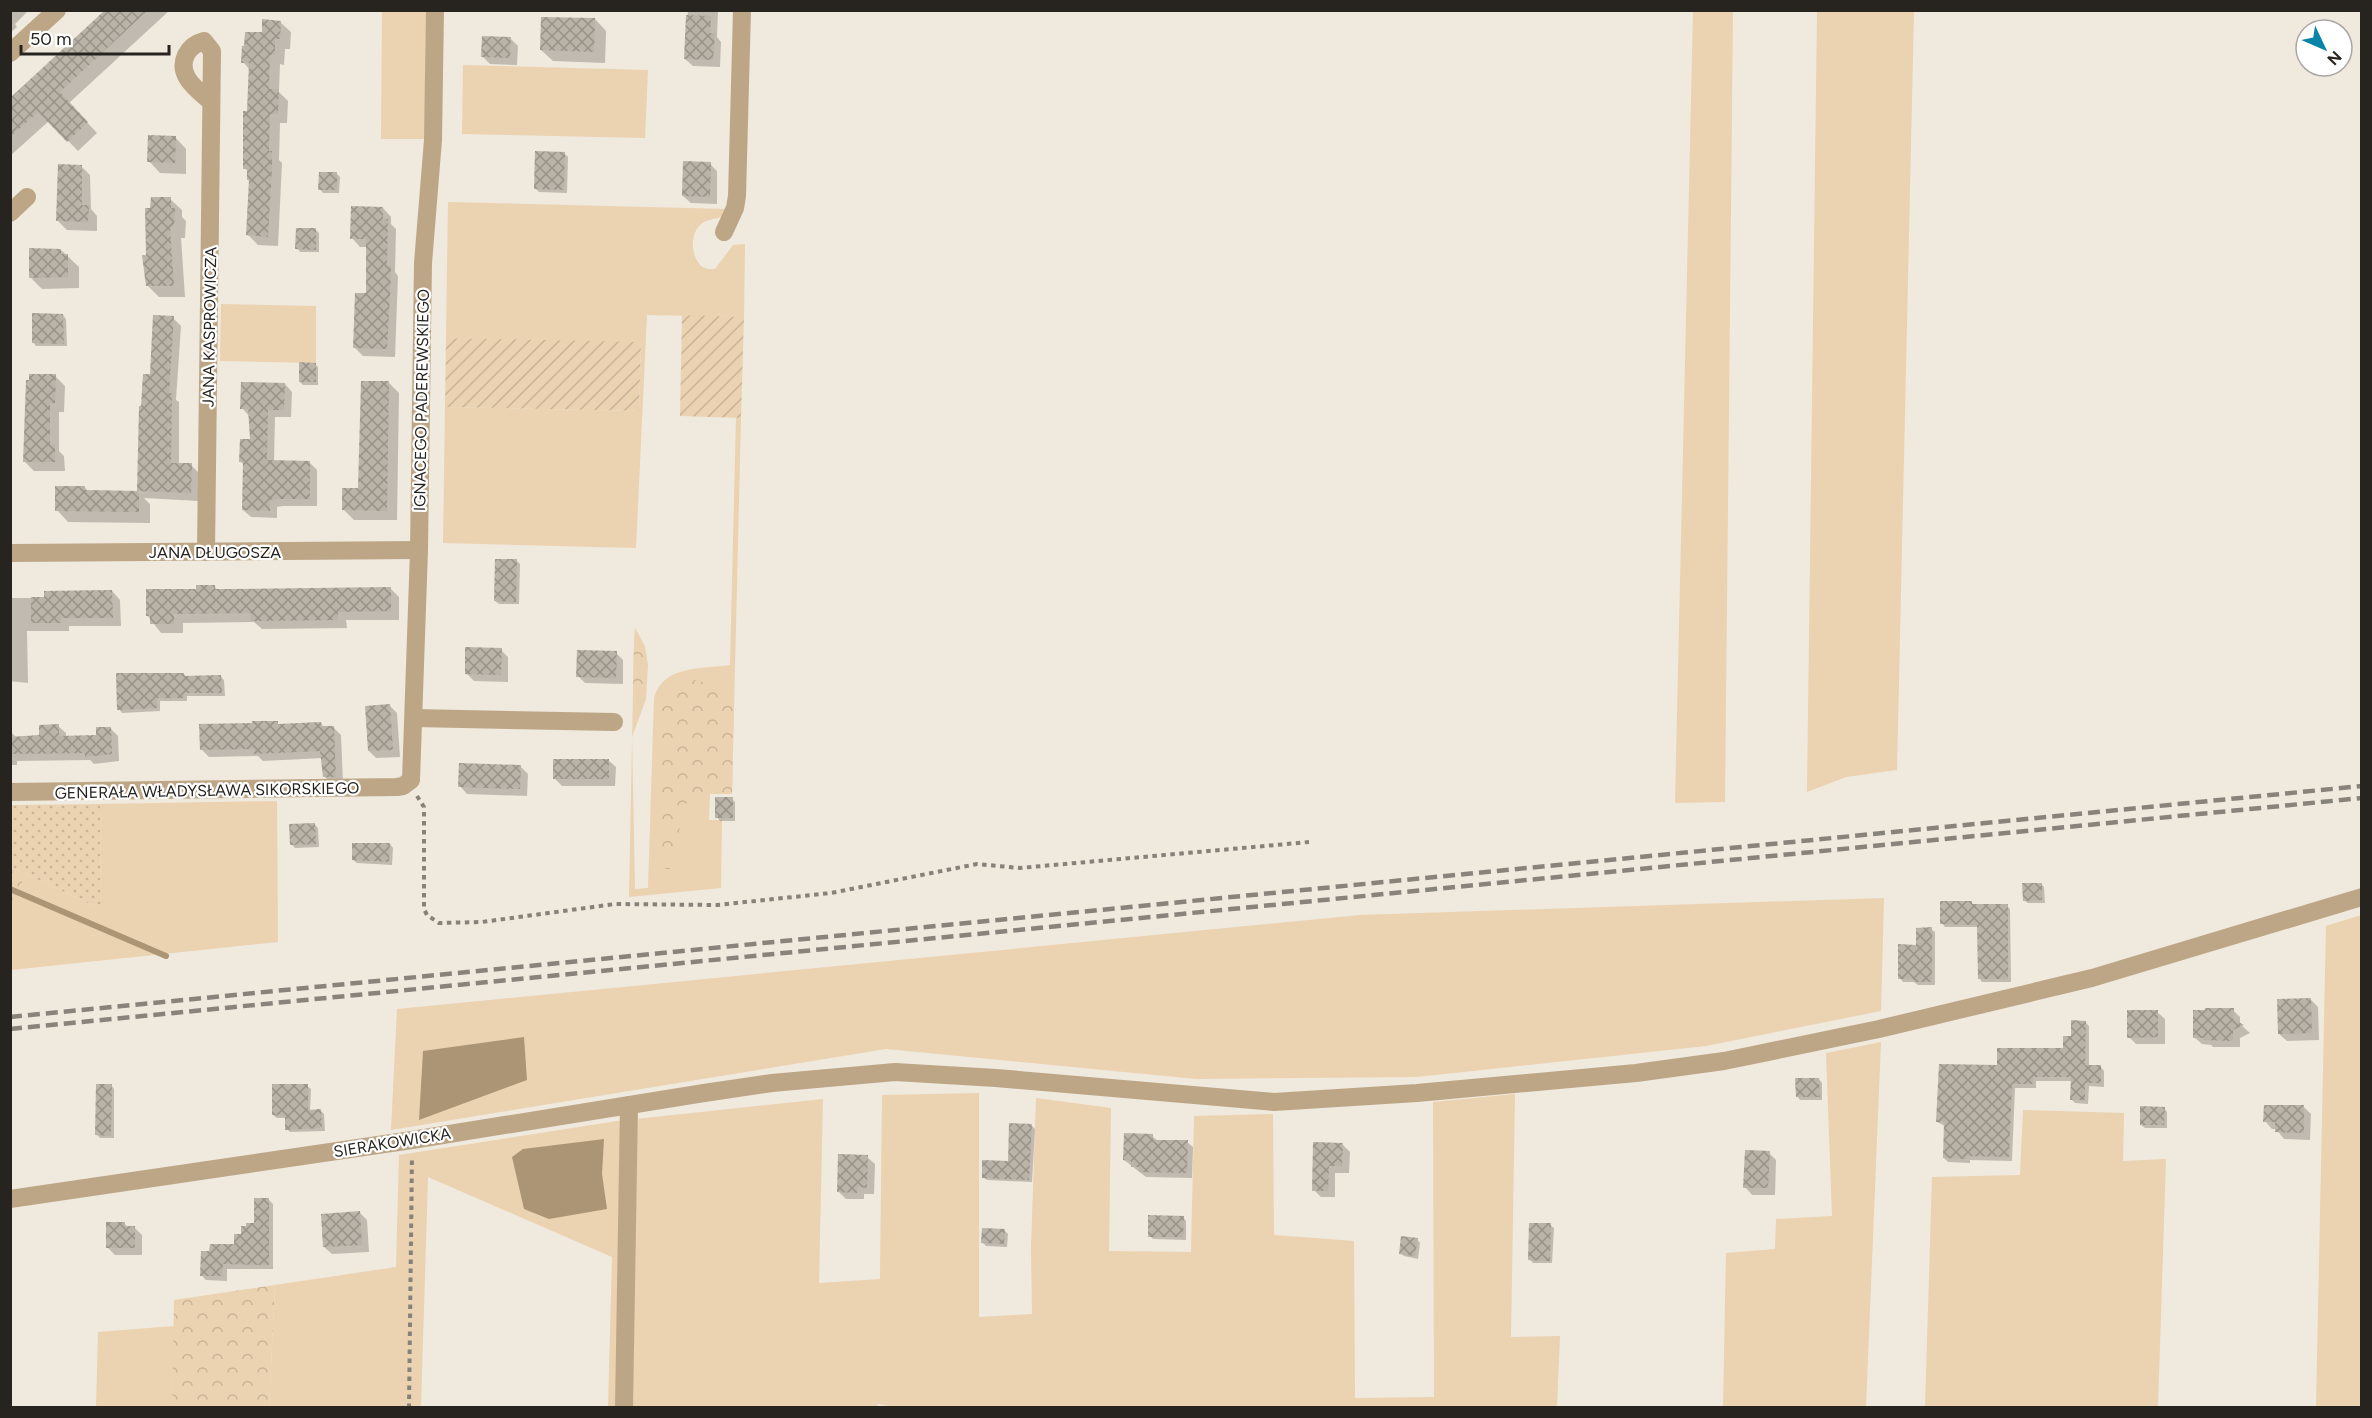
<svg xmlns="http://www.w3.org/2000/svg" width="2372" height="1418" viewBox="0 0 2372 1418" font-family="Figtree,sans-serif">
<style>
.grass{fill:#ebd2b0}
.forest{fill:url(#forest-crowns)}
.park{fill:url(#park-dots)}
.garden{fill:url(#garden-furrows)}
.water{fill:#ac9574}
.shadow{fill:#0003}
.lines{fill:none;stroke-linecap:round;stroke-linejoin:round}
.stream{stroke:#ac9574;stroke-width:6}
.building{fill:url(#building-cross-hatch)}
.path{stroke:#86827a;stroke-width:4;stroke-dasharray:4.5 4.5;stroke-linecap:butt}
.minor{stroke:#bda686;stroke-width:18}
.rail{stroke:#88847c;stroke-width:4.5;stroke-dasharray:12 6;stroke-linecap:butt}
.labels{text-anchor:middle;stroke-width:4.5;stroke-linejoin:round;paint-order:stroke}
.street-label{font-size:16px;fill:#272420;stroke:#fff}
</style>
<defs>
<pattern id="forest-crowns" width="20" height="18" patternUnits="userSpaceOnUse" patternTransform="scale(1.5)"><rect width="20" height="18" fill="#ebd2b0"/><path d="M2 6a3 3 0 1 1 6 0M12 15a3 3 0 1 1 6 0" fill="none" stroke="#cab497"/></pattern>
<pattern id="park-dots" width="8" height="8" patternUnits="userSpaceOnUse" patternTransform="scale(1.5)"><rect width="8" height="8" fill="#ebd2b0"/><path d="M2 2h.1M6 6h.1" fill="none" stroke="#cab497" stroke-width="1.8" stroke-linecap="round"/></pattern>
<pattern id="garden-furrows" width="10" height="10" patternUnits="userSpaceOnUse" patternTransform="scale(1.5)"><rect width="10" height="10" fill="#ebd2b0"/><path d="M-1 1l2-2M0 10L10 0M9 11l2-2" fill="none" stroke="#cab497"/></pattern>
<pattern id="building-cross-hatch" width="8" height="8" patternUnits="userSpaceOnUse" patternTransform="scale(1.5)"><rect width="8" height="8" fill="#bab3a8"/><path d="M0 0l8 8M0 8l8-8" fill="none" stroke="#979188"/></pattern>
</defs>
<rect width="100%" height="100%" fill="#f0e9de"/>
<g class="grass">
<polygon points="382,11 429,11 426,139 381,139"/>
<polygon points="1693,11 1733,11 1725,802 1675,803"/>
<polygon points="1817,11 1914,11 1897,770 1846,777 1807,792"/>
<polygon points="463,65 648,70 645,138 462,134"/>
<path d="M 448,202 L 728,209 C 722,221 714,217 704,222 C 691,229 690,251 698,262 C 702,269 707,269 715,269 L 733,245 L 745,244 L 744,317 L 647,315 L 636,548 L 443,543 L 445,407 L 639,411 L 641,343 L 446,338 Z"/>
<polygon points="221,304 316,306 316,363 220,361"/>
<path d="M 736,418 L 741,418 L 732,794 L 710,794 L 709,820 L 722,820 L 721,888 L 629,897 L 634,641 L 635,628 L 645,646 L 648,665 L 646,699 L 632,737 L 635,889 L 648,888 L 654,698 C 663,665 702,669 730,665 Z"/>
<polygon points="277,801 278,942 11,970 11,867 94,906 101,904 100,804"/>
<polygon points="1884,898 1881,1011 1706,1046 1417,1077 1196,1079 886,1049 391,1130 397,1009 1360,915"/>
<polygon points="2361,915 2361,1407 2316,1407 2326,926"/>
<polygon points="1881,1042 1866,1407 1723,1407 1726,1253 1775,1249 1776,1219 1832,1216 1826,1053"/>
<polygon points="979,1093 979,1317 1032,1314 1031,1248 1036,1098 1111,1108 1109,1251 1191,1252 1194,1116 1273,1114 1274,1235 1354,1241 1355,1398 1434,1397 1433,1102 1515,1094 1511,1337 1560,1336 1557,1407 898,1408 878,1404 877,1408 608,1407 612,1257 428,1177 421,1407 269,1408 275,1285 396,1267 399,1155 617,1121 823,1099 819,1283 880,1279 882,1095"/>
<polygon points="2023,1110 2124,1113 2123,1161 2166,1159 2158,1407 1925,1407 1932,1177 2020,1175"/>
<polygon points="174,1326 172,1407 96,1407 98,1332"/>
</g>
<g class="forest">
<path d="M 638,635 C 646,646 649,696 639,705 L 636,704 L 633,700 L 634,641 Z"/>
<path d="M 690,679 L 706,683 L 734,697 L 732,794 C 721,794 705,790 695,794 C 679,799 678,849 676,864 L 670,869 L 665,869 L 658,857 L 660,711 C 667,691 669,684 690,679 Z"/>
<polygon points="11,867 22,878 22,890 11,905"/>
<polygon points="275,1285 269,1407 172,1407 174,1300"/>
</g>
<polygon class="park" points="100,804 101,904 94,906 11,867 11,805"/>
<g class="garden">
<polygon points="682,315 744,317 741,418 680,416"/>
<polygon points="446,338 641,342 639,411 445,407"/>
</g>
<g class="water">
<polygon points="524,1037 527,1080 419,1120 423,1051"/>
<polygon points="604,1139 602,1174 607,1209 549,1219 524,1209 512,1157 523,1149"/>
</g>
<g class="shadow">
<polygon points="10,10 29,10 15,24 17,27 10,33"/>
<polygon points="109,10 170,10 69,103 97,133 78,151 49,121 10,156 10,100"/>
<polygon points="688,10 718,10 717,37 721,42 720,67 693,66 685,59"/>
<polygon points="595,19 606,31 605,63 553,61 541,50"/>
<polygon points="280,22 291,32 290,49 285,49 284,65 280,64 279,92 288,101 287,123 280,123 279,160 282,163 278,246 258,245 248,235 251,182 248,180 248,172 245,168 250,70 243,62 264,34"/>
<polygon points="511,39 518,46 517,65 490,64 483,57"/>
<polygon points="175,137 186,149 186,174 160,173 149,161"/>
<polygon points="564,153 568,157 567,193 539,192 536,189"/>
<polygon points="710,164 717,171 717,204 691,203 683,196"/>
<polygon points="81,166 90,175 91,209 97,216 97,231 67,230 58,221"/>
<polygon points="336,173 340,177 339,193 323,193 320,189"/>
<polygon points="170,199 182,210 182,217 186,221 185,238 181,238 185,297 159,297 147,285 152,209"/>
<polygon points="383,208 391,217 391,224 396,229 395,272 398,276 395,357 363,356 355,348 367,294 368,247 360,247 352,238"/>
<polygon points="316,230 319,233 319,252 300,252 297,248"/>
<polygon points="61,250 79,267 79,288 42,289 31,278"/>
<polygon points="63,315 66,319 67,346 36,346 33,342"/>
<polygon points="173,318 181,326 176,400 179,402 179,464 191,465 199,473 198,501 144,498 150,504 150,523 68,522 57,510 85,488 89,492 140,493 138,490 143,408 152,376"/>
<polygon points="315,364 318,367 318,385 303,385 300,382"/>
<polygon points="55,376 65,386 64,412 59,412 59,451 64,456 65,471 34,471 24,461"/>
<polygon points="389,383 399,393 397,520 354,520 343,509 359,489"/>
<polygon points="285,384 292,392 291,417 275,417 274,462 309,462 317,470 317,506 283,506 277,507 277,518 251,517 243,510 245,466 241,462 251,441 250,417 242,408"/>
<polygon points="517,561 520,564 519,604 499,604 495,601"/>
<polygon points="215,587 218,591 390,588 399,597 399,620 346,620 347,628 262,629 254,622 183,623 183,633 161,633 147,615 198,590"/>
<polygon points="112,591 120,600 121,626 69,626 69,631 27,631 28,683 10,681 10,598 45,598"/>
<polygon points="501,650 508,657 508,682 474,681 466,673"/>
<polygon points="616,653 623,660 623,684 585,683 578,676"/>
<polygon points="184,674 187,678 221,677 224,680 225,696 187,696 187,701 160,701 160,711 122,713 119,709"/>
<polygon points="390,706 397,713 400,757 376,758 369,751"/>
<polygon points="277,723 280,725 321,724 324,727 333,727 341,735 343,783 332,784 324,776 323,758 263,761 258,756 209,757 201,749"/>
<polygon points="58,726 66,733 66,737 98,736 111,729 118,736 119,761 94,764 90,760 17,761 17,765 10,765 10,731 17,738 41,737"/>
<polygon points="608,760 616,767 615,786 562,786 554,778"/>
<polygon points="521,767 528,774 527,796 467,794 460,786"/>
<polygon points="732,799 735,802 735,821 720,821 717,817"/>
<polygon points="315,825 318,828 319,847 295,848 291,844"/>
<polygon points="390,844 393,848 392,865 357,863 353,860"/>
<polygon points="2041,884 2044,887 2045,903 2028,903 2024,900"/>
<polygon points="1971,902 1975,906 2007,906 2010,909 2011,982 1982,982 1979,978 1978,927 1945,927 1942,923"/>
<polygon points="1931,929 1935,932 1935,985 1918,985 1914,982 1903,982 1900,978 1918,946"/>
<polygon points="2310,999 2318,1007 2319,1040 2287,1041 2279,1034"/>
<polygon points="2233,1010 2240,1017 2240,1024 2250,1033 2240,1038 2240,1047 2213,1047 2211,1045 2202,1044 2194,1037"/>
<polygon points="2157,1012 2165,1019 2165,1044 2136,1044 2129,1037"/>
<polygon points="2085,1022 2089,1026 2089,1066 2100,1066 2104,1071 2104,1087 2089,1086 2088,1104 2075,1103 2071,1099 2072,1081 2036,1081 2036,1088 2015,1088 2012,1161 1970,1160 1970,1163 1948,1162 1944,1158 1945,1126 1937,1122 1999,1066 2064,1049"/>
<polygon points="1819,1079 1822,1083 1822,1100 1800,1100 1797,1096"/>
<polygon points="111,1085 114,1089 114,1138 100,1138 96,1134"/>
<polygon points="307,1086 311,1089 310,1111 321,1111 324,1114 325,1131 290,1132 287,1129 286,1118 277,1118 273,1115"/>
<polygon points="2304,1107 2311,1114 2310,1140 2284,1139 2276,1129 2272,1129 2265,1121"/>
<polygon points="2164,1108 2167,1112 2167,1128 2145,1128 2141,1125"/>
<polygon points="1031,1125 1035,1129 1032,1182 987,1180 983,1177 1009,1163"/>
<polygon points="1152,1136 1158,1141 1187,1142 1193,1147 1192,1178 1146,1177 1124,1160"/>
<polygon points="1342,1144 1350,1152 1349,1173 1335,1173 1335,1197 1321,1197 1314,1190"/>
<polygon points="1769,1153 1776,1160 1775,1195 1752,1195 1745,1187"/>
<polygon points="867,1157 875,1164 874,1194 864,1194 864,1199 846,1199 839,1192"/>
<polygon points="268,1199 273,1204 273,1269 227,1269 227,1281 206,1280 201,1275 236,1246 242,1235 255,1225"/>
<polygon points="360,1213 367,1220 369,1252 332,1254 324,1247"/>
<polygon points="1183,1217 1186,1221 1186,1240 1153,1239 1150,1236"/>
<polygon points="125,1224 128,1228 135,1228 142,1235 142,1255 115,1255 107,1247"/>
<polygon points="1550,1225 1554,1228 1552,1263 1533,1263 1529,1259"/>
<polygon points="1004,1230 1008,1234 1007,1247 986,1246 982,1242"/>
<polygon points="1417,1239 1420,1243 1418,1259 1404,1256 1400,1253"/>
</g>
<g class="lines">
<polyline class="stream" points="10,889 166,956"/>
</g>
<g class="building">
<polygon points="105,10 148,10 60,92 88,122 67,142 38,112 10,137 10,98"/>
<polygon points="686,15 711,16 710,33 715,33 713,60 684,59"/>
<polygon points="541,17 595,18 594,52 540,50"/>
<polygon points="262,19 281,21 280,39 275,39 275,55 270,55 269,89 279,89 278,114 270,114 269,151 272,151 272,168 268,237 246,235 249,180 247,180 247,169 243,169 243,111 247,111 249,63 241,63 242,46 244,46 245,32 262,32"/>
<polygon points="482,36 511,37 510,58 481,57"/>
<polygon points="148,135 176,136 175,163 147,162"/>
<polygon points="535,151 565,152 564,190 534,189"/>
<polygon points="683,161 711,162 710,197 682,196"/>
<polygon points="58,164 82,165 82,205 89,205 88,222 56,221"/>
<polygon points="319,172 337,172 337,190 318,190"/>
<polygon points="151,197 171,197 171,208 175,208 174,227 170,227 174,286 146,286 142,255 146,255 145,208 150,208"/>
<polygon points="351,206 383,207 383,219 388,219 387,266 391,266 390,296 387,349 353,348 355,293 366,293 366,239 350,239"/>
<polygon points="296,228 316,228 316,250 295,249"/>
<polygon points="29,248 61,249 61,254 68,254 68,277 29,278"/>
<polygon points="32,313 63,314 64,344 32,343"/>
<polygon points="153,315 174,316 169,393 172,393 171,463 192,463 191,493 137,491 139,406 141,406 143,374 150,374"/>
<polygon points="299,362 316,363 316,382 299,382"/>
<polygon points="29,374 56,374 55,403 50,403 50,445 55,444 55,462 23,462 26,380 29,380"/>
<polygon points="361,381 389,381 387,511 342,510 342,488 358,488"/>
<polygon points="241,382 285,383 284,410 268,410 267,460 310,461 310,499 275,499 270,500 270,511 242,510 243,462 239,462 240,439 250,439 248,409 240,409"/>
<polygon points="55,486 85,486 85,490 139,491 139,512 55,511"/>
<polygon points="495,559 517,559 516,602 494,601"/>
<polygon points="196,585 215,585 215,589 226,589 391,587 391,611 338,612 338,620 251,621 251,613 174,614 174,624 150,624 150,616 146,616 146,589 196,589"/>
<polygon points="112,590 113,618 61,618 61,623 31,623 31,597 44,597 44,591"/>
<polygon points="465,647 502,648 501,675 465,674"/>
<polygon points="577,650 617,651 616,678 576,677"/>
<polygon points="116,673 184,673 184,676 221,675 222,693 184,693 184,698 157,698 157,708 117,710"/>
<polygon points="390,704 393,750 368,751 365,706"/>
<polygon points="252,721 278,721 278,724 321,722 322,726 334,726 336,777 323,777 320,751 254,754 254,749 200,750 199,724 252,723"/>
<polygon points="59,724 59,736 96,735 96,727 111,727 112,754 85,757 85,753 10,754 10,737 39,735 39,725"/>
<rect x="553" y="759" width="56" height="20"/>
<polygon points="459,763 521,765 520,789 458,787"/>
<rect x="715" y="797" width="18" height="21"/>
<polygon points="315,823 316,844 290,845 289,824"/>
<polygon points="352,843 390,843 389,862 352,860"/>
<polygon points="2022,883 2042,883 2042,900 2023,901"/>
<polygon points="1940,901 1972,901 1972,904 2008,904 2008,979 1978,979 1977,925 1940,924"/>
<polygon points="1932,927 1932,982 1913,982 1913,979 1898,979 1898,944 1916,945 1916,928"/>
<polygon points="2311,998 2312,1033 2278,1034 2277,999"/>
<polygon points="2205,1008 2234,1008 2233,1019 2244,1025 2233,1030 2233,1041 2204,1040 2204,1038 2193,1038 2193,1010 2205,1010"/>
<polygon points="2127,1010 2158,1010 2158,1037 2127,1038"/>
<polygon points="2071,1020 2086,1021 2085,1065 2101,1065 2101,1083 2085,1083 2085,1100 2070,1100 2071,1077 2033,1077 2033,1084 2012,1084 2009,1157 1967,1156 1966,1159 1943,1158 1944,1122 1936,1122 1939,1064 1997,1065 1997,1048 2063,1048 2063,1036 2071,1036"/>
<polygon points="1795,1078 1819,1078 1820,1097 1796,1097"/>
<polygon points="96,1084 112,1084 111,1136 95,1135"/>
<polygon points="272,1084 308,1084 308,1110 321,1109 322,1128 285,1130 285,1116 272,1115"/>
<polygon points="2264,1105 2304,1105 2304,1133 2275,1132 2275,1122 2263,1122"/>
<polygon points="2140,1106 2165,1107 2164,1125 2140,1125"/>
<polygon points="1009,1123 1032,1124 1029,1180 982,1178 982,1160 1008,1161"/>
<polygon points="1124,1133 1153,1134 1153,1140 1188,1140 1187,1173 1139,1172 1139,1167 1131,1167 1131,1161 1123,1160"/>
<polygon points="1313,1142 1343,1143 1342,1166 1329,1166 1328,1191 1312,1191"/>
<polygon points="1745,1150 1770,1151 1768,1188 1743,1188"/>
<polygon points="838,1154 868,1155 867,1188 857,1187 857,1193 837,1192"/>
<polygon points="254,1198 269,1198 269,1265 223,1264 222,1276 200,1276 201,1251 209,1251 210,1244 234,1244 234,1234 241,1234 241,1226 246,1226 246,1223 254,1223"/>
<polygon points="360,1211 362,1245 323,1247 321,1214"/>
<polygon points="1148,1215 1184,1216 1183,1237 1148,1237"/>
<polygon points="106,1222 125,1222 125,1226 135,1226 135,1248 106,1248"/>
<polygon points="1529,1223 1551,1223 1550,1261 1528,1260"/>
<polygon points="982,1228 1005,1229 1004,1244 981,1243"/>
<polygon points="1401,1236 1418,1238 1415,1256 1399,1254"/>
</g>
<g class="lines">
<g class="path">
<polyline points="417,796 424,807 424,909 427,915 439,923 482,922 615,904 717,905 831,893 977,864 1020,868 1309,842"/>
<polyline points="409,1408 412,1156"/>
</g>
<g class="minor">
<polyline points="10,53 57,10"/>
<polyline points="10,213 27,197"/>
<polyline points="724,232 735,208 737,196 742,10"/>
<path d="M 206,552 L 212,51 L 204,41 C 196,43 190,47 186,55 C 176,76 198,90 211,102"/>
<polyline points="10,553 419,550"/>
<polyline points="414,718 614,722"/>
<polyline points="10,792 397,787 403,786 411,780 419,550 423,263 433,140 435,10"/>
<polyline points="10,1199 412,1140 704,1093 772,1083 895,1072 996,1078 1274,1102 1417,1093 1636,1073 1724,1061 1879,1029 2092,978 2362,897"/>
<polyline points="624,1408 629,1105"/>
</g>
<g class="rail">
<polyline points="10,1017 2362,786"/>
<polyline points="10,1029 2362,798"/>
</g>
</g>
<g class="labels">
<g class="street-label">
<text transform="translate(209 327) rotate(-89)" y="6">JANA KASPROWICZA</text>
<text transform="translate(421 400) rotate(-89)" y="6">IGNACEGO PADEREWSKIEGO</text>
<text x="215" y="558">JANA DŁUGOSZA</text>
<text transform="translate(207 790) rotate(-1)" y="6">GENERAŁA WŁADYSŁAWA SIKORSKIEGO</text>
<text transform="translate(392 1142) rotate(-9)" y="6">SIERAKOWICKA</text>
</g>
</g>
<rect width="2372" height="1418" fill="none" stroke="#272420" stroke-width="24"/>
<g transform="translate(2324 48) rotate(134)"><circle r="28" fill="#ffffff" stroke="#a9a7a6" stroke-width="1.5"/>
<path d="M0-4.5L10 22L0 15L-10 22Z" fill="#0984a9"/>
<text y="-9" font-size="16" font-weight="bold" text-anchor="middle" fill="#272420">N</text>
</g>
<path d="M21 45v9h148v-9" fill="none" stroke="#272420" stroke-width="3"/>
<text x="30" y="45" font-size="18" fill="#272420" stroke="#ffffff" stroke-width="4.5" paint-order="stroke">50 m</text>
</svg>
